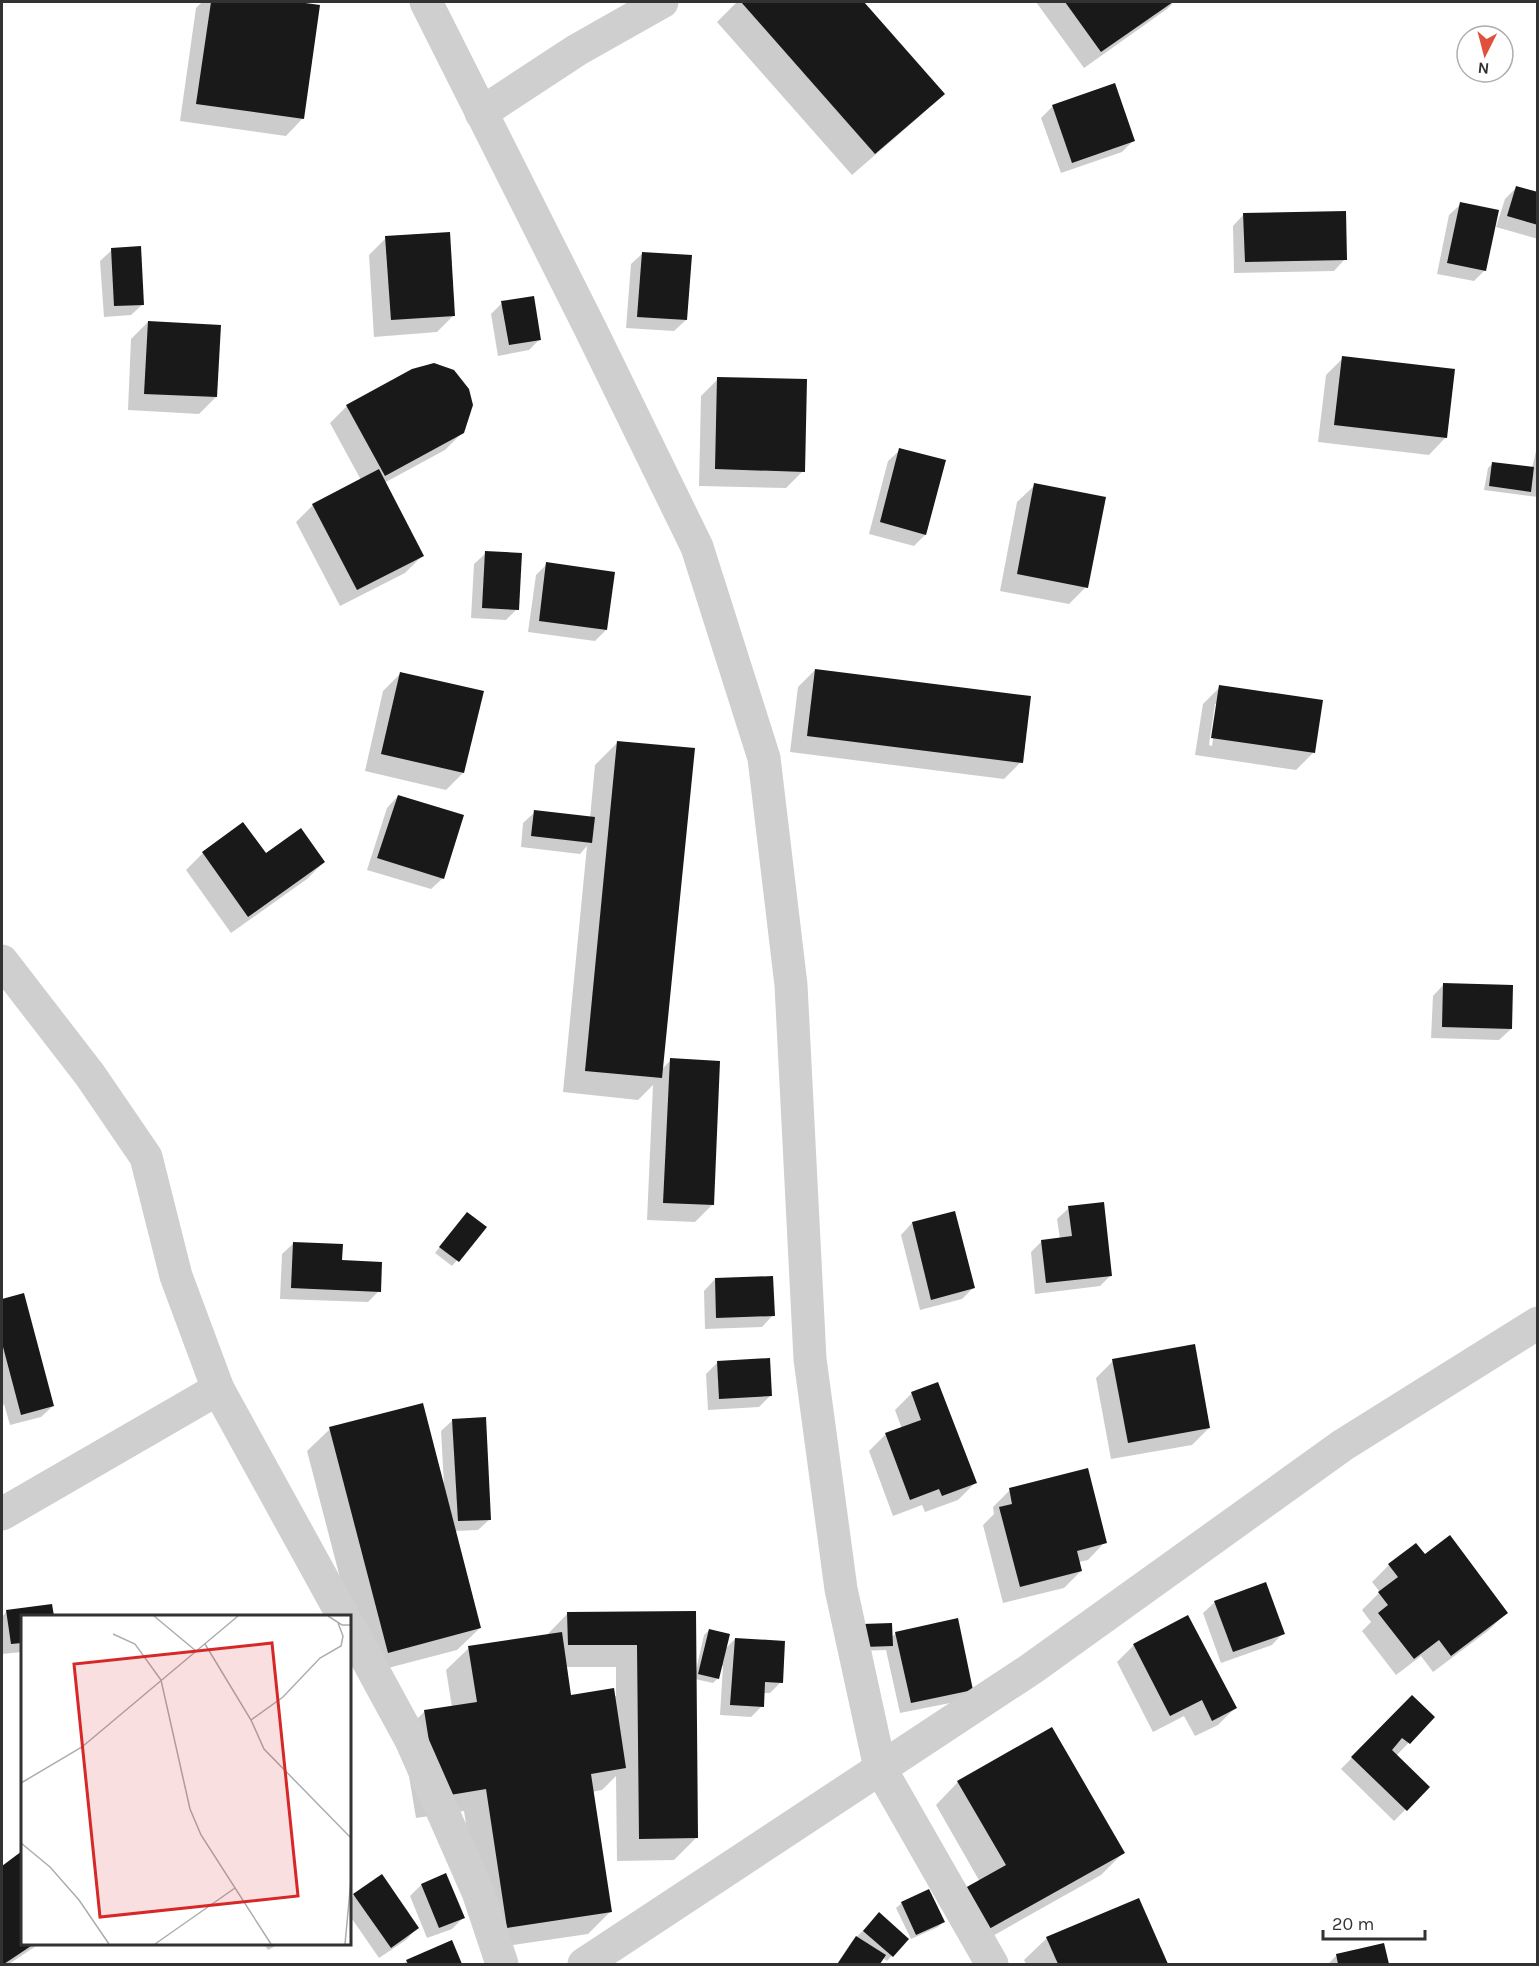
<svg xmlns="http://www.w3.org/2000/svg" width="1539" height="1966" viewBox="0 0 1539 1966" font-family="Karla,sans-serif">
<style>
.shadow{fill:#0003;fill-rule:evenodd}
.building{fill:#191919}
.lines{fill:none;stroke-linecap:round;stroke-linejoin:round}
.minor{stroke:#cfcfcf;stroke-width:33}
.inset-road{fill:none;stroke:#adadad;stroke-width:1.5}
.view{fill:#d62828;fill-opacity:0.15;stroke:#d62828;stroke-width:3}
.inset-edge{fill:none;stroke:#323232;stroke-width:3}
</style>
<rect width="100%" height="100%" fill="#fff"/>
<g class="shadow">
<polygon points="202,2 287,2 319,6 303,118 286,136 180,121 196,8"/>
<polygon points="737,2 862,2 942,93 920,116 852,175 717,22"/>
<polygon points="1036,2 1174,2 1167,9 1084,68"/>
<polygon points="1114,85 1134,140 1122,152 1061,173 1041,118 1052,107"/>
<polygon points="1516,188 1538,194 1538,239 1496,227 1505,199"/>
<polygon points="1461,204 1485,270 1474,281 1437,274 1449,215"/>
<polygon points="1244,214 1345,259 1334,271 1234,273 1233,226"/>
<polygon points="386,238 454,315 437,332 374,337 369,255"/>
<polygon points="112,250 143,304 131,315 104,317 100,261"/>
<polygon points="643,253 686,320 674,331 626,328 631,264"/>
<polygon points="502,303 540,339 529,350 498,356 491,314"/>
<polygon points="148,322 216,397 199,414 128,410 131,339"/>
<polygon points="1343,358 1446,437 1429,455 1318,442 1326,375"/>
<polygon points="718,379 803,471 786,488 699,486 701,396"/>
<polygon points="347,406 462,433 445,450 384,483 422,556 405,573 340,606 296,522 313,505 361,480 330,423"/>
<polygon points="1538,443 1538,497 1484,490 1488,468 1493,463 1532,468"/>
<polygon points="900,450 925,535 914,546 869,534 888,461"/>
<polygon points="1035,485 1086,587 1069,604 1000,591 1017,502"/>
<polygon points="486,553 517,609 506,620 471,618 474,564"/>
<polygon points="547,564 606,630 595,641 528,632 536,575"/>
<polygon points="815,670 1021,762 1004,779 790,752 798,687"/>
<polygon points="400,674 463,773 446,790 365,771 383,691"/>
<path d="M 1220,687 L 1313,753 L 1296,770 L 1195,755 L 1203,704 ZM 1215,704 L 1218,704 L 1212,746 L 1209,745 Z"/>
<polygon points="618,742 662,1069 671,1060 712,1205 695,1222 647,1220 653,1085 638,1100 563,1092 587,846 580,854 521,847 523,823 535,812 590,818 595,765"/>
<polygon points="398,796 443,878 431,889 367,870 387,808"/>
<polygon points="203,853 265,855 324,862 307,879 231,933 186,870"/>
<polygon points="1444,984 1511,1029 1499,1040 1431,1038 1433,996"/>
<polygon points="1069,1208 1111,1275 1100,1286 1035,1294 1031,1252 1042,1241 1060,1239 1057,1219"/>
<polygon points="954,1213 973,1288 962,1299 920,1310 901,1235 912,1223"/>
<polygon points="462,1219 485,1228 452,1266 435,1253"/>
<polygon points="294,1243 341,1261 379,1291 368,1302 280,1299 282,1254"/>
<polygon points="715,1279 773,1315 762,1327 705,1329 704,1291"/>
<polygon points="23,1294 53,1406 41,1417 10,1425 4,1404 2,1407 2,1300"/>
<polygon points="1113,1361 1209,1428 1192,1445 1111,1459 1096,1378"/>
<polygon points="717,1363 770,1396 759,1407 708,1410 706,1374"/>
<polygon points="912,1393 975,1483 958,1500 925,1512 922,1505 893,1516 869,1451 886,1434 902,1429 895,1410"/>
<polygon points="453,1420 490,1519 478,1530 455,1531 480,1628 457,1650 365,1674 307,1451 330,1429 444,1485 441,1431"/>
<polygon points="1010,1490 1105,1542 1088,1560 1079,1562 1081,1571 1064,1588 1003,1603 983,1525 994,1514 993,1507"/>
<polygon points="1416,1545 1425,1556 1506,1613 1489,1630 1433,1672 1421,1656 1396,1675 1362,1631 1371,1622 1362,1610 1380,1592 1372,1582 1389,1565"/>
<polygon points="1215,1602 1283,1633 1272,1645 1221,1663 1203,1613"/>
<polygon points="51,1605 52,1616 22,1616 22,1658 22,1652 2,1654 2,1617 7,1611"/>
<path d="M 568,1613 L 696,1670 L 704,1635 L 709,1630 L 725,1649 L 735,1639 L 781,1682 L 770,1693 L 763,1693 L 762,1706 L 751,1717 L 720,1715 L 723,1666 L 721,1665 L 718,1678 L 713,1683 L 695,1679 L 696,1838 L 674,1860 L 617,1861 L 616,1776 L 602,1790 L 592,1792 L 611,1911 L 588,1934 L 485,1949 L 464,1811 L 416,1818 L 402,1734 L 425,1711 L 452,1707 L 446,1670 L 469,1648 L 545,1637 ZM 566,1667 L 616,1667 L 616,1696 L 570,1696 Z"/>
<polygon points="896,1633 971,1689 960,1701 900,1713 886,1650 859,1651 891,1638"/>
<polygon points="1134,1645 1235,1708 1218,1725 1195,1736 1184,1716 1153,1732 1117,1662"/>
<polygon points="1412,1697 1433,1717 1396,1756 1428,1787 1394,1821 1341,1769"/>
<polygon points="958,1782 1123,1853 1101,1875 966,1951 980,1882 936,1805"/>
<polygon points="22,1853 22,1944 39,1944 9,1964 2,1964 2,1868"/>
<polygon points="445,1875 463,1918 452,1929 427,1938 410,1896 421,1885"/>
<polygon points="354,1895 417,1928 406,1940 379,1958 350,1916 350,1900"/>
<polygon points="1139,1900 1166,1964 1026,1964 1024,1960 1047,1938"/>
<polygon points="902,1903 943,1922 938,1927 911,1939 896,1908"/>
<polygon points="874,1919 907,1939 887,1961 883,1958 878,1964 837,1964 851,1943"/>
<polygon points="451,1942 461,1964 403,1964 407,1961"/>
<polygon points="264,1944 279,1944 268,1950"/>
<polygon points="1383,1945 1387,1964 1328,1964 1337,1955"/>
</g>
<g class="building">
<polygon points="211,2 298,2 320,5 304,119 196,104"/>
<polygon points="741,2 864,2 945,94 875,154"/>
<polygon points="1065,2 1173,2 1101,52"/>
<polygon points="1115,83 1135,141 1072,163 1052,105"/>
<polygon points="1516,186 1538,192 1538,225 1507,216"/>
<polygon points="1460,202 1499,210 1486,271 1447,263"/>
<polygon points="1346,211 1347,260 1245,262 1243,213"/>
<polygon points="450,232 455,316 391,320 385,236"/>
<polygon points="141,246 144,305 114,306 111,248"/>
<polygon points="642,252 692,255 687,320 637,317"/>
<polygon points="534,296 541,340 509,345 501,301"/>
<polygon points="148,321 221,325 217,397 144,394"/>
<polygon points="1342,356 1455,369 1447,438 1334,425"/>
<polygon points="434,363 454,370 469,389 473,405 464,433 385,476 346,405 412,369"/>
<polygon points="717,377 807,379 805,472 715,469"/>
<polygon points="899,448 946,460 926,535 880,522"/>
<polygon points="1492,462 1534,467 1531,492 1489,486"/>
<polygon points="379,469 424,556 357,590 312,504"/>
<polygon points="1034,483 1106,497 1088,588 1017,574"/>
<polygon points="485,551 522,553 519,610 482,608"/>
<polygon points="546,562 615,572 607,630 539,621"/>
<polygon points="815,669 1031,696 1023,763 807,736"/>
<polygon points="400,672 484,691 464,773 381,754"/>
<polygon points="1219,685 1323,700 1315,753 1211,738"/>
<polygon points="617,741 695,748 662,1078 585,1071"/>
<polygon points="398,795 464,815 444,879 377,858"/>
<polygon points="534,810 595,817 592,843 531,836"/>
<polygon points="243,822 266,853 301,828 325,862 248,917 202,852"/>
<polygon points="1443,983 1513,985 1512,1029 1442,1027"/>
<polygon points="670,1058 720,1061 714,1205 663,1203"/>
<polygon points="1104,1202 1112,1276 1046,1283 1041,1240 1072,1236 1068,1206"/>
<polygon points="955,1211 975,1288 931,1300 912,1222"/>
<polygon points="467,1212 487,1227 459,1262 439,1247"/>
<polygon points="293,1242 343,1244 342,1260 382,1262 381,1292 291,1288"/>
<polygon points="773,1276 775,1316 716,1318 715,1278"/>
<polygon points="24,1293 54,1406 21,1415 2,1343 2,1299"/>
<polygon points="1195,1344 1210,1428 1128,1443 1112,1359"/>
<polygon points="770,1358 772,1396 719,1399 717,1361"/>
<polygon points="938,1382 977,1483 942,1496 939,1489 910,1500 885,1433 921,1420 911,1392"/>
<polygon points="423,1403 481,1628 388,1653 329,1427"/>
<polygon points="486,1417 491,1520 458,1521 452,1419"/>
<polygon points="1088,1468 1107,1543 1077,1551 1082,1571 1020,1587 999,1507 1012,1504 1009,1488"/>
<polygon points="1450,1535 1508,1613 1451,1656 1439,1640 1414,1659 1378,1613 1388,1605 1378,1592 1398,1577 1388,1564 1416,1543 1425,1554"/>
<polygon points="1266,1582 1285,1634 1233,1652 1214,1601"/>
<polygon points="52,1604 54,1616 22,1616 22,1643 11,1644 6,1610"/>
<polygon points="696,1611 698,1838 639,1839 637,1645 568,1645 567,1612"/>
<polygon points="1188,1615 1237,1708 1212,1721 1202,1700 1170,1716 1133,1644"/>
<polygon points="958,1618 973,1690 911,1703 895,1632"/>
<polygon points="892,1623 893,1646 864,1647 862,1624"/>
<polygon points="709,1629 730,1634 719,1679 698,1674"/>
<polygon points="562,1632 571,1695 614,1688 626,1768 591,1774 612,1912 507,1928 486,1789 438,1797 424,1710 477,1702 468,1646"/>
<polygon points="735,1638 785,1641 783,1683 765,1682 764,1707 730,1705"/>
<polygon points="1412,1695 1435,1717 1410,1744 1402,1738 1392,1750 1430,1787 1407,1811 1351,1757"/>
<polygon points="1052,1727 1125,1853 989,1929 965,1888 1006,1865 957,1781"/>
<polygon points="22,1851 22,1944 34,1944 4,1964 2,1964 2,1866"/>
<polygon points="446,1873 465,1918 439,1928 421,1884"/>
<polygon points="382,1874 419,1928 391,1948 353,1894"/>
<polygon points="929,1889 945,1922 916,1935 901,1902"/>
<polygon points="1139,1898 1168,1964 1058,1964 1046,1937"/>
<polygon points="879,1912 909,1939 893,1957 863,1931"/>
<polygon points="856,1936 886,1955 880,1964 838,1963"/>
<polygon points="452,1940 462,1964 408,1964 406,1960"/>
<polygon points="1384,1943 1389,1964 1338,1964 1336,1954"/>
</g>
<g class="lines">
<g class="minor">
<polyline points="426,2 590,328 697,547 764,758 791,985 810,1359 841,1589 880,1768 992,1964"/>
<polyline points="481,113 577,50 662,2"/>
<polyline points="2,961 90,1075 146,1157 176,1276 218,1389 343,1616"/>
<polyline points="2,1514 218,1389"/>
<polyline points="350,1628 411,1740 478,1892 502,1964"/>
<polyline points="584,1964 1031,1669 1343,1445 1538,1323"/>
</g>
</g>
<g transform="translate(21 1615)">
<rect width="330" height="330" fill="#fff"/>
<path class="inset-road" d="M 133,1 L 175,36M 307,1 L 321,10 L 330,10M 92,19 L 114,29 L 140,65 L 169,194 L 180,220 L 250,329M 184,29 L 230,105 L 243,134 L 330,223M 230,105 L 262,82 L 299,43 L 320,31 L 322,21 L 317,8M 0,168 L 61,132 L 217,1M 0,228 L 29,252 L 58,285 L 88,329M 134,329 L 214,273M 324,329 L 330,265"/>
<path class="view" d="M 251,28 L 277,281 L 79,302 L 53,49 Z"/>
<rect width="330" height="330" class="inset-edge"/>
</g>
<rect width="1539" height="1966" fill="none" stroke="#323232" stroke-width="6"/>
<g transform="translate(1485 54) rotate(186)"><circle r="28" fill="#ffffff" stroke="#adadad" stroke-width="1.5"/>
<path d="M0-4.5L10 22L0 15L-10 22Z" fill="#e0513c"/>
<text y="-9" font-size="16" font-weight="bold" text-anchor="middle" fill="#323232">N</text>
</g>
<path d="M1323 1930v9h102v-9" fill="none" stroke="#323232" stroke-width="3"/>
<text x="1332" y="1930" font-size="18" fill="#323232" stroke="#ffffff" stroke-width="4.5" paint-order="stroke">20 m</text>
</svg>
